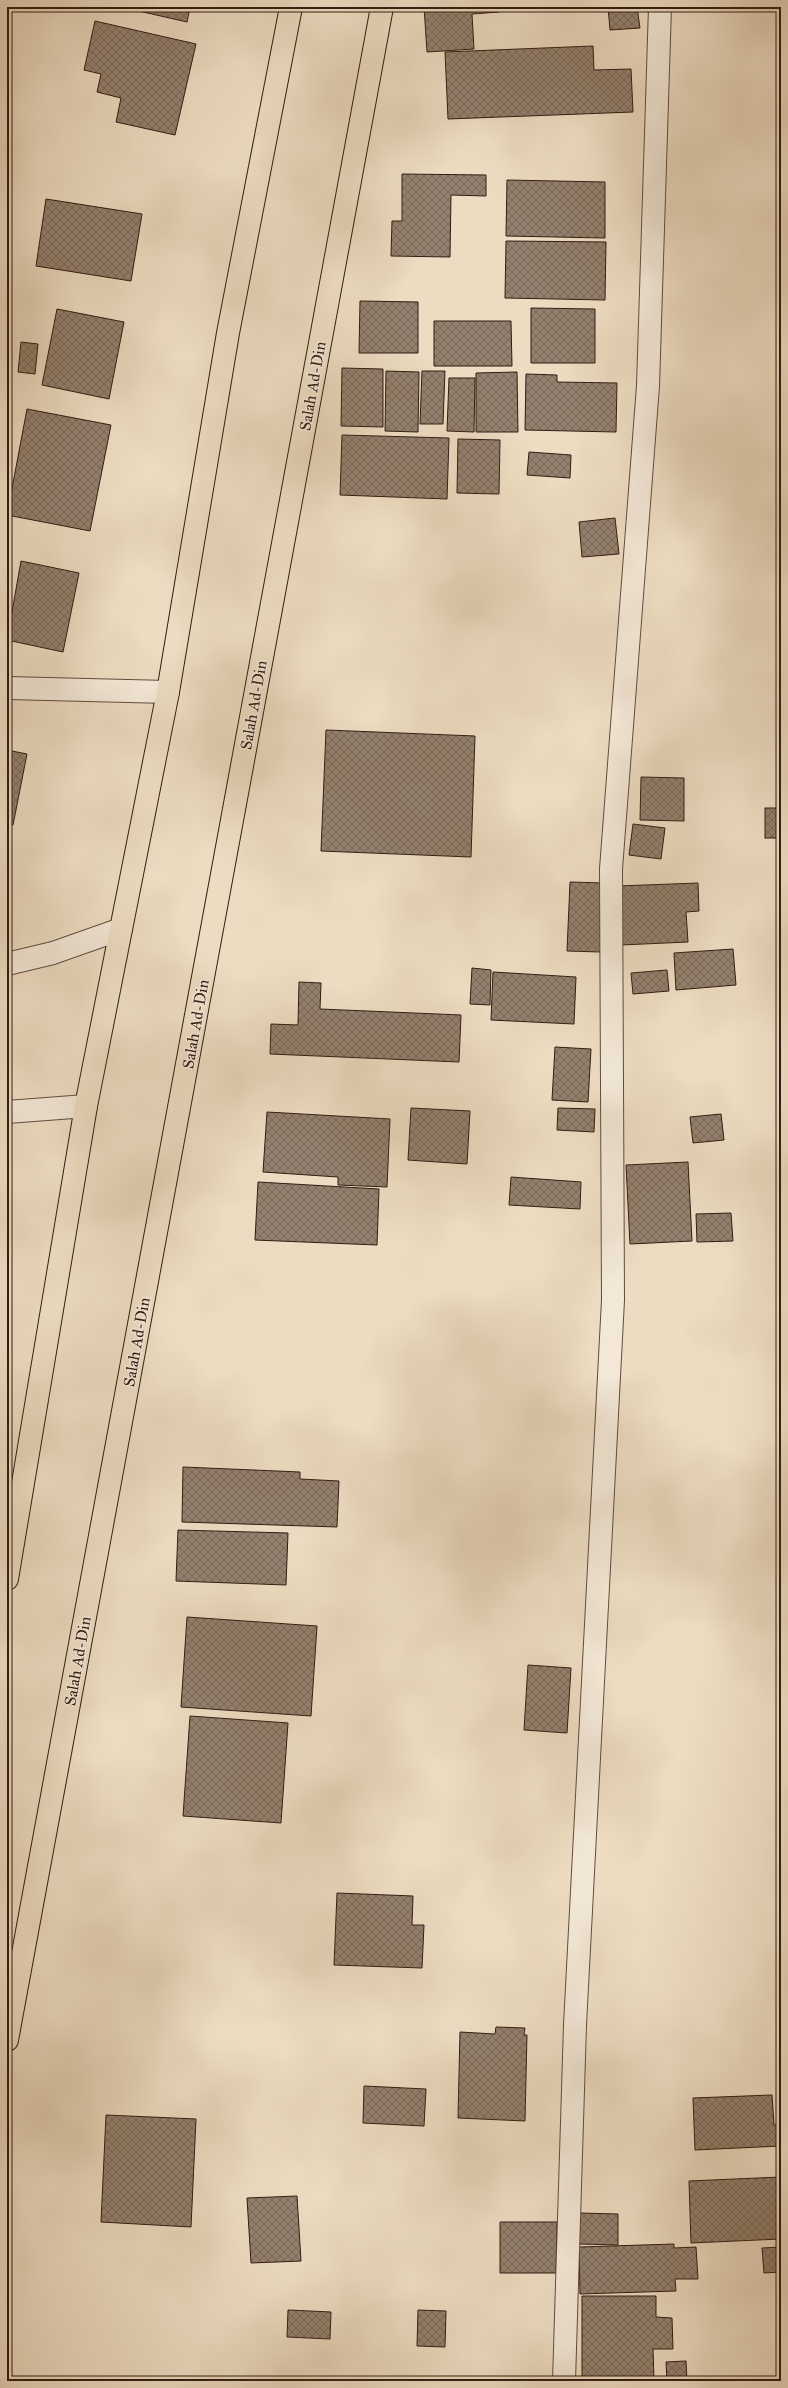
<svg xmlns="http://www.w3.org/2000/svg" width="788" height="2388" viewBox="0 0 788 2388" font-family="'IM FELL Great Primer',serif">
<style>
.building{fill:url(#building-cross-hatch);stroke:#311c12}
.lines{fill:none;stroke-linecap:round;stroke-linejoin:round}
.minor-casing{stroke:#604c3e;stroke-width:24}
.highway-casing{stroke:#311c12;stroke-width:24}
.minor{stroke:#f3e8d7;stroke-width:22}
.highway{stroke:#eddcc2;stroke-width:22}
.labels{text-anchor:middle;stroke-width:3;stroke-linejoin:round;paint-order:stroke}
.street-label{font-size:16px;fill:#311c12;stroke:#f3e8d7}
</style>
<defs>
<pattern id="building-cross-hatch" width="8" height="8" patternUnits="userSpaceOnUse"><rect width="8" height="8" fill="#93806e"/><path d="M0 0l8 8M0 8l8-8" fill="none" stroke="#796859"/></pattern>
</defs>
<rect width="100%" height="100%" fill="#eddcc2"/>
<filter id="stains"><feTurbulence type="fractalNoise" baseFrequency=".005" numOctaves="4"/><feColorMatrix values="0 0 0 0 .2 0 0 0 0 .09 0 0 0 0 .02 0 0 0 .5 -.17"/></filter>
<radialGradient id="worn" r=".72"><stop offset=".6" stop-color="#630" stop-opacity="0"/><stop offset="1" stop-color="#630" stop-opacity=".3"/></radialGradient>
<g class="building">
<polygon points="121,7 190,7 187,22"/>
<polygon points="424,7 498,7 499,12 472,14 474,49 427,52"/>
<polygon points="608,7 637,7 640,28 610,30"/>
<polygon points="95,21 196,44 175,135 116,122 121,98 97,92 101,74 84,70"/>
<polygon points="593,46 594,70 631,69 633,112 448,119 445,52"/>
<polygon points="402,174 486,175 486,196 451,195 450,257 391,256 392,221 402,221"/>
<polygon points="507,180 605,182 605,238 506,236"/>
<polygon points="46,199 142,214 131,281 36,266"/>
<polygon points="506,241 606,242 605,300 505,298"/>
<polygon points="360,301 418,302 418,353 359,353"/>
<polygon points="531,308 595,309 595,363 531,363"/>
<polygon points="57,309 124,322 109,399 42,385"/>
<polygon points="434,321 511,321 512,366 434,366"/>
<polygon points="21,342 38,344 35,374 18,372"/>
<polygon points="342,368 383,369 383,427 341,426"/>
<polygon points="386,371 419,372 418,432 385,431"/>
<polygon points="422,371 445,371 443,424 420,424"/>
<polygon points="517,372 518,432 476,432 476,373"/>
<polygon points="526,374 557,375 557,382 617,383 616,432 525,430"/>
<polygon points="449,378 475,378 474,432 447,431"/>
<polygon points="27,409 111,425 90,531 7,515"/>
<polygon points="342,435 449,438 447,499 340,495"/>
<polygon points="458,439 500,440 499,494 457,493"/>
<polygon points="529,452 571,455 570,478 527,475"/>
<polygon points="615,518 619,554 582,557 579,522"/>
<polygon points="21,561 79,573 63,652 7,640"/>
<polygon points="326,730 475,736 471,857 321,851"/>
<polygon points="7,750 27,754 13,825 7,824"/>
<polygon points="641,777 684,778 684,821 640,820"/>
<rect x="765" y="808" width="16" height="30"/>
<polygon points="633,824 665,828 661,859 629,855"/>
<polygon points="570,882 604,883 601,952 567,951"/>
<polygon points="698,883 699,911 686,912 688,942 621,945 618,886"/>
<polygon points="733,949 736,985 676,990 674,953"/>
<polygon points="472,968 491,970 490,1005 470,1004"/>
<polygon points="667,970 669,991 633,994 631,973"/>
<polygon points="493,972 576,977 574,1024 491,1020"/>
<polygon points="299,982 321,983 320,1009 461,1015 459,1062 270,1054 271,1024 298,1025"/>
<polygon points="555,1047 591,1049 588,1102 552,1100"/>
<polygon points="411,1108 470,1111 467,1164 408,1160"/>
<polygon points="558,1108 595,1109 594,1132 557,1130"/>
<polygon points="267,1112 390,1119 387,1187 338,1185 338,1177 263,1172"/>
<polygon points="721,1114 724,1140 693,1143 690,1117"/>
<polygon points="688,1162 692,1241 630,1244 626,1165"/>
<polygon points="511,1177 581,1182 580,1209 509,1205"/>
<polygon points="258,1182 379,1189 377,1245 255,1240"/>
<polygon points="731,1213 733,1241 697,1242 696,1214"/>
<polygon points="7,1259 9,1278 7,1278"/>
<polygon points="183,1467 300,1472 300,1479 339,1481 337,1527 182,1522"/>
<polygon points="178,1530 288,1533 286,1585 176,1581"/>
<polygon points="187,1617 317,1626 311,1716 181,1707"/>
<polygon points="528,1665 571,1668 567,1733 524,1730"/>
<polygon points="190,1716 288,1723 281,1823 183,1816"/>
<polygon points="337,1893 413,1896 412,1925 424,1925 422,1968 334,1965"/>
<polygon points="496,2027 525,2028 524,2035 527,2035 525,2121 458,2118 460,2032 495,2034"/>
<polygon points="779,2071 781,2071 781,2099 780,2099"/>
<polygon points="364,2086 426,2089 424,2126 363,2123"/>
<polygon points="772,2095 774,2125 781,2125 781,2146 695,2150 693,2098"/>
<polygon points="106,2115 196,2119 191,2227 101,2222"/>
<polygon points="781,2177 781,2239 691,2243 689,2181"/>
<polygon points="297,2196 301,2261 251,2263 247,2198"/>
<polygon points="579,2213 618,2214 618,2245 578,2244"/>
<polygon points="500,2222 557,2222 556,2273 500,2273"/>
<polygon points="674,2244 674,2248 696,2247 698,2279 675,2279 676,2291 580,2294 579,2247"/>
<polygon points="781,2247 781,2272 764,2273 762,2248"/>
<polygon points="582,2296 656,2296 656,2317 672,2318 673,2349 653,2349 654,2381 582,2381"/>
<polygon points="288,2310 331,2312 330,2339 287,2337"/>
<polygon points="418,2310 446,2311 445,2347 417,2346"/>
<polygon points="686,2361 687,2381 667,2381 666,2362"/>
<rect x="258" y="2378" width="29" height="3"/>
</g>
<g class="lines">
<g class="minor-casing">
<g id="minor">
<polyline points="7,688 168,692"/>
<polyline points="7,964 53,953 121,929"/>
<polyline points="7,1112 86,1106"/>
<polyline points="564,2381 575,2025 613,1300 611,869 648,386 660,7"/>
</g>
</g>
<g class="highway-casing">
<g id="highway">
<polyline points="7,1579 86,1106 168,692 228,333 291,7"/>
<polyline points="7,2040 382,7"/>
</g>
</g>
<use href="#minor" class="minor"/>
<use href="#highway" class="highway"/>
</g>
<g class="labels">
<g class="street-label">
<text transform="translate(312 386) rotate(-80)" y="6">Salah Ad-Din</text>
<text transform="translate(253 705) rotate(-80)" y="6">Salah Ad-Din</text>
<text transform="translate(195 1024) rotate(-80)" y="6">Salah Ad-Din</text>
<text transform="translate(136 1342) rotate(-80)" y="6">Salah Ad-Din</text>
<text transform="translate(77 1661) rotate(-80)" y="6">Salah Ad-Din</text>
</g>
</g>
<rect width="788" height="2388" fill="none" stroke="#eddcc2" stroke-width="24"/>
<rect x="8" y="8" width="772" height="2372" fill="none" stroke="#311c12" stroke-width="2"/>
<rect x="12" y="12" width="764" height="2364" fill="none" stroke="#311c12"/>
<rect width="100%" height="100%" filter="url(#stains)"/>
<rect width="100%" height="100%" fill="url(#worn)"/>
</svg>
